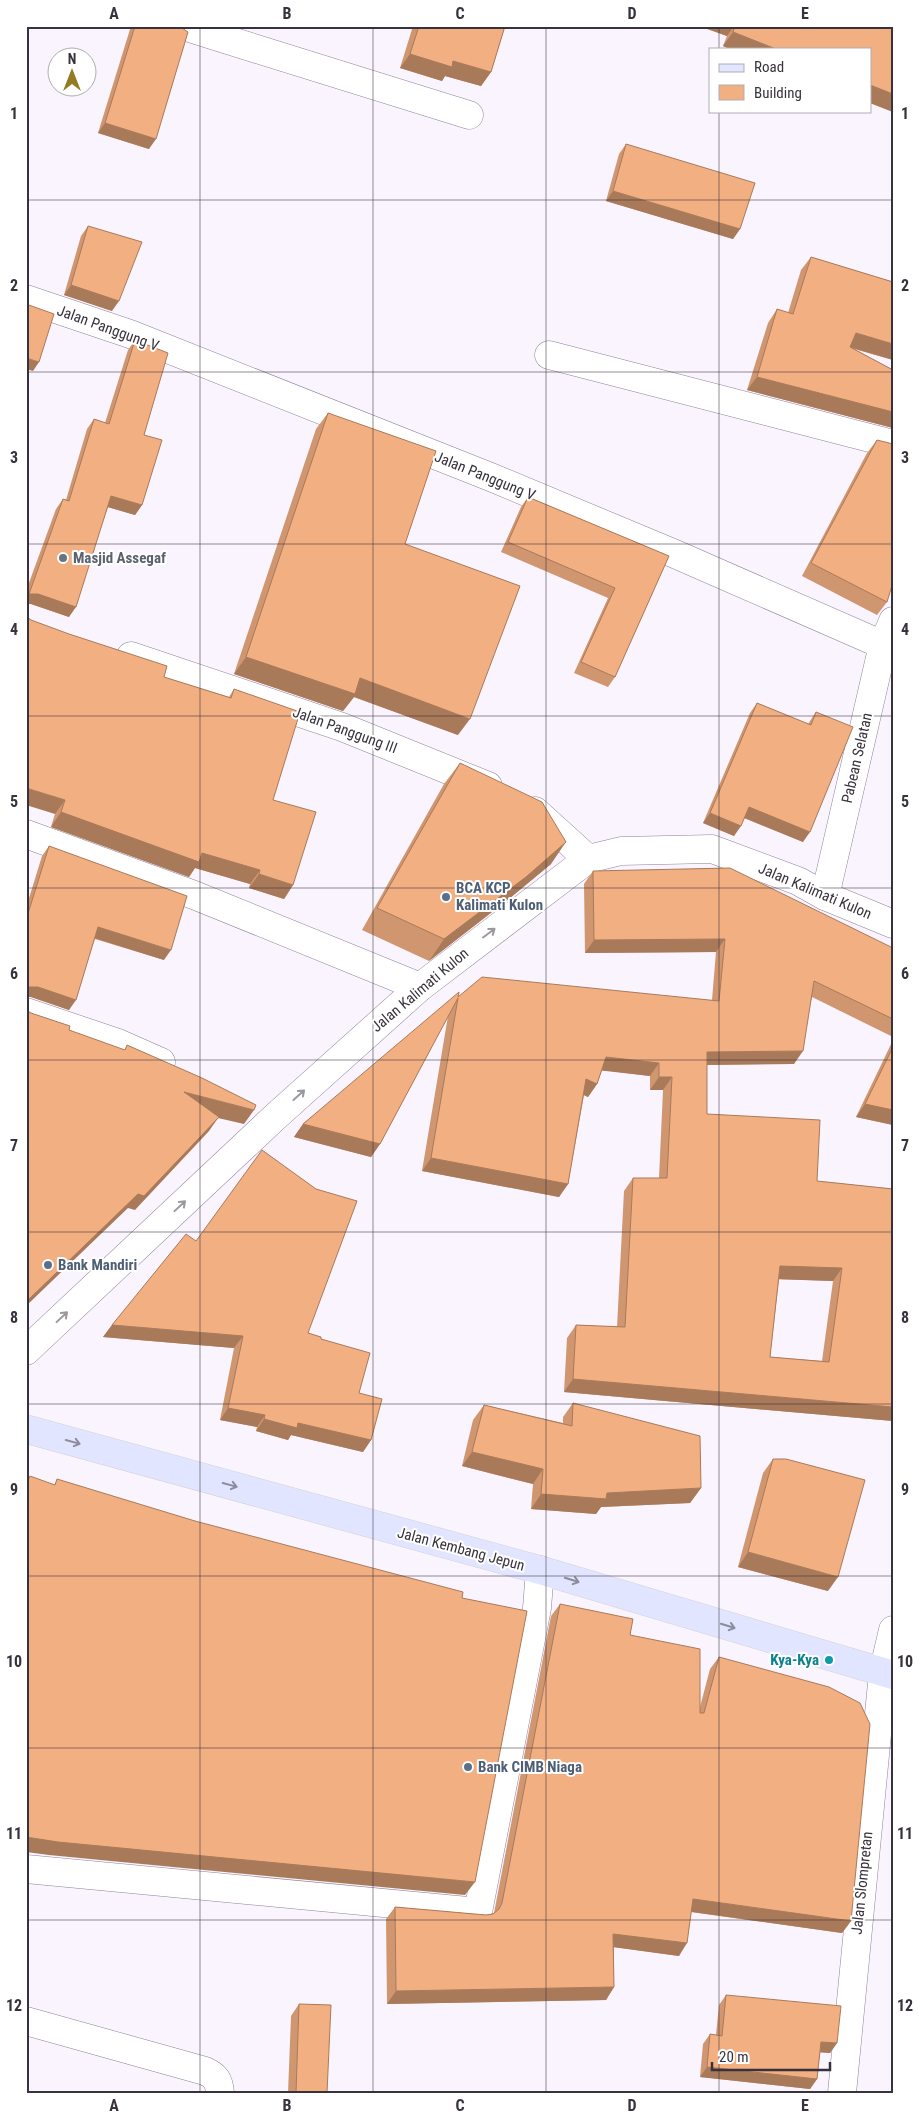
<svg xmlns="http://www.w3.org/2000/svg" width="919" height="2119" viewBox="0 0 919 2119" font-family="'Roboto Condensed',sans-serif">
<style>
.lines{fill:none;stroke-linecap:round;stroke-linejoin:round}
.minor-casing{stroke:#90829a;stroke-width:29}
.major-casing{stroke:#d3d2d4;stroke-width:29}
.minor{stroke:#fff;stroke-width:28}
.major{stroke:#e2e5ff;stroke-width:28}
.wall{fill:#d0966f;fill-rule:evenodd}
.shaded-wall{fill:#a97a5a}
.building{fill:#f2af81;stroke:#a97a5a;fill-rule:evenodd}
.oneway{stroke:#9c989e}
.oneway2{stroke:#8d8c9e}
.grid{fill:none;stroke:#38323c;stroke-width:1;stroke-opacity:0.55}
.worship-dot{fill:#6b7280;stroke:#fff;stroke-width:2}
.service-dot{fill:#5c6f8a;stroke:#fff;stroke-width:2}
.culture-dot{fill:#0f9aa8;stroke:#fff;stroke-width:2}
.labels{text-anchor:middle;stroke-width:4;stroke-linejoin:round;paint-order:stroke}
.street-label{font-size:15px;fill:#38323c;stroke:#fff}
.worship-label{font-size:15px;font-weight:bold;fill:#5b616d;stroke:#fff;text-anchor:start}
.service-label{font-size:15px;font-weight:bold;fill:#4e5e75;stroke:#fff;text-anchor:start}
.culture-label{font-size:15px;font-weight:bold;fill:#0d838f;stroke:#fff;text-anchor:end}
.neatline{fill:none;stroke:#38323c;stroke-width:2}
.grid-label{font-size:16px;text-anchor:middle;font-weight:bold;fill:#38323c}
</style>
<rect width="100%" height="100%" fill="#faf4fe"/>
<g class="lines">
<g class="minor-casing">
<g id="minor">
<polyline points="183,26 469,115"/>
<polyline points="26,299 130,334 493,478 675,554 883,645"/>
<polyline points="549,355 893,444"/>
<polyline points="131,656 342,727 488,786"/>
<polyline points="535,811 588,859"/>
<polyline points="26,834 194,895 420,987"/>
<polyline points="825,896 883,645 893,621"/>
<polyline points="26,1012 118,1043 161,1062"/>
<polyline points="26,1351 275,1117 420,987 588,859 621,851 712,849 798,881 825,896 893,924"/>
<polyline points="26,1869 478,1912 537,1608 540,1570"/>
<path d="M 26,2021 L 205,2071 C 216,2076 219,2081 220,2093"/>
<polyline points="842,2093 883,1673 893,1630"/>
</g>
</g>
<g class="major-casing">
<polyline id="major" points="26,1429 540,1570 893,1675"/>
</g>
<use href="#minor" class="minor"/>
<use href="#major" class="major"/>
</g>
<g class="wall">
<polygon points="131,26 179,26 149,149 98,133"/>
<polygon points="413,26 505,26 491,72 481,86 445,76 442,81 400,68"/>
<polygon points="699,26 893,26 893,112 870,103 870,49 730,49 723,46 727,36"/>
<polygon points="626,144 740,229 733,239 606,201 619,154"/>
<polygon points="88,226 112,311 64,295 81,236"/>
<polygon points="811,257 893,282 893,360 854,349 893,370 893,428 747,390 768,323 777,309 788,313 801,270"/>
<polygon points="135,340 144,435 142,505 135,515 108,507 69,617 31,604 26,604 26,591 56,509 63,499 66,500 87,429 94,419 105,423 128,350"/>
<polygon points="328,413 405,544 458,735 354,697 343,711 234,674 316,429"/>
<polygon points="877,440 887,602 877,615 802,576 867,453"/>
<polygon points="528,497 669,556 615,677 608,687 574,673 608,598 501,552 521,507"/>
<polygon points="31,620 164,677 229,697 234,689 273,800 293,885 284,899 249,888 250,884 195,868 189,877 51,827 55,814"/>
<polygon points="757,703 808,724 816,712 803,842 744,818 734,836 703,823 750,713"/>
<polygon points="460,763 551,864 510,898 429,961 362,930 444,784"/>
<polygon points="49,846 164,960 95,939 69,1010 31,997 26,997 26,908 42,856"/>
<path d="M 593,871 L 893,948 L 893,1037 L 812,997 L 794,1064 L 707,1065 L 707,1114 L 817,1181 L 893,1189 L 893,1421 L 564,1392 L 567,1338 L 576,1325 L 617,1327 L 624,1191 L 633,1178 L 659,1178 L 663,1090 L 650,1090 L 650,1076 L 602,1070 L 597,1084 L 588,1097 L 584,1095 L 568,1184 L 559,1197 L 422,1171 L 448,1016 L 380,1144 L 371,1157 L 294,1137 L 303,1124 L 458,997 L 712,1000 L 716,952 L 585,953 L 584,884 ZM 779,1279 L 833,1281 L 822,1361 L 770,1357 Z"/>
<polygon points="893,1040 893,1125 856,1117"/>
<polygon points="316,1189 308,1333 321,1339 359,1393 371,1440 363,1452 291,1435 288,1440 256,1431 257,1427 220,1420 234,1348 103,1337 112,1325 196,1241"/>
<polygon points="573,1403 701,1488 690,1503 601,1507 596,1514 531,1509 533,1484 462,1466 473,1420 484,1405 563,1423 563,1417"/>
<polygon points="773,1459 828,1591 738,1567 763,1473"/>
<polygon points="560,1604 630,1635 700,1707 710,1669 719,1657 851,1921 842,1933 691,1912 679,1956 614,1947 614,1987 606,2000 387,2004 386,1919 395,1907 486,1915 494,1913 551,1616"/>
<polygon points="726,1995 837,2043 830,2053 820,2052 817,2079 810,2089 700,2077 703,2044 710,2034 716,2035 719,2005"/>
<polygon points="299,2004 327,2093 288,2093 291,2016"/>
</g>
<g class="shaded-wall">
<polygon points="699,26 734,26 727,36"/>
<polygon points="733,32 776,49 730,49 723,46"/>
<polygon points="410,54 453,61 491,72 481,86 445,76 442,81 400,68"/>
<polygon points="870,85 893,94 893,112 870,103"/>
<polygon points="105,123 156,139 149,149 98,133"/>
<polygon points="613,191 740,229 733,239 606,201"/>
<polygon points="71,285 119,301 112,311 64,295"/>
<polygon points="856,333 893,344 893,360 846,346"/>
<polygon points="26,358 39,362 33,371 26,369"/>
<polygon points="757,377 893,412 893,428 747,390"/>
<polygon points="111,496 142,505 135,515 104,506"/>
<polygon points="29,594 38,594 76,607 69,617 31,604 26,604 26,598"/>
<polygon points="246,657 360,678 470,719 458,735 354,697 343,711 234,674"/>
<polygon points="26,788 65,800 55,814 26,805"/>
<polygon points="749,807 810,832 803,842 742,817"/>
<polygon points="61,812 202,853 260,870 250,884 195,868 189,877 51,827"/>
<polygon points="710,813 741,826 734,836 703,823"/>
<polygon points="566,842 551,864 510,898 429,961 444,939"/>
<polygon points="259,874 293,885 284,899 249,888"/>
<polygon points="98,927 171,950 164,960 91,937"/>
<polygon points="725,939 716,952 585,953 594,940"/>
<polygon points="29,987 38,987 76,1000 69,1010 31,997 26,997 26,988"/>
<polygon points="803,1051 794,1064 698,1065 707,1052"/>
<polygon points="606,1057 659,1063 650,1076 597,1070"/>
<polygon points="659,1077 672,1077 663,1090 650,1090"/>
<polygon points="586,1079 597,1084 588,1097 577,1092"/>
<polygon points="184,1092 254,1110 244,1124 218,1118 209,1131 135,1210 128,1208 26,1306 26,1302"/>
<polygon points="865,1104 893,1110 893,1125 856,1117"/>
<polygon points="303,1124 380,1144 371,1157 294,1137"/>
<polygon points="431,1158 568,1184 559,1197 422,1171"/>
<polygon points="780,1266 842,1268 833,1281 771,1279"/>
<polygon points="112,1325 243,1336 234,1348 103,1337"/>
<polygon points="573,1379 893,1407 893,1421 564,1392"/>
<polygon points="228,1408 265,1415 257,1427 220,1420"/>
<polygon points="264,1419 298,1423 371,1440 363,1452 291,1435 288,1440 256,1431"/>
<polygon points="472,1452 543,1469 533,1484 462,1466"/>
<polygon points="701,1488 690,1503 601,1507 596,1514 531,1509 541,1494 607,1493"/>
<polygon points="748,1552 838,1577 828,1591 738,1567"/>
<polygon points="26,1837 475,1882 465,1895 49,1855 26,1852"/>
<polygon points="693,1899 851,1921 842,1933 685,1911"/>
<polygon points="613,1934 687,1943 679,1956 605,1946"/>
<polygon points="614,1987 606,2000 387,2004 396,1991"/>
<polygon points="821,2042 837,2043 830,2053 814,2052"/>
<polygon points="707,2067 817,2079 810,2089 700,2077"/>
</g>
<g class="building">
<polygon points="135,26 179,26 188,32 156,139 105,123"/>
<polygon points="419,26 505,26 491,72 453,61 452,67 410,54"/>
<polygon points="735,26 893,26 893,94 870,85 870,49 776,49 733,32"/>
<polygon points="626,144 755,183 740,229 613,191"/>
<polygon points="88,226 142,242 119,301 71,285"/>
<polygon points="811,257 893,282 893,344 856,333 850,347 893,370 893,412 757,377 777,309 793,314"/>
<polygon points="26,304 54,314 39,362 26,358"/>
<polygon points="135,340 168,353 144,435 162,440 142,505 111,496 76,607 38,594 29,594 63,499 69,501 94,419 109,424"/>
<polygon points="328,413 436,451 405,544 520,586 470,719 360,678 355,694 246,657"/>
<polygon points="877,440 893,444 893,582 887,602 811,563"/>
<polygon points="528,497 669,556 615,677 581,662 615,588 508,542"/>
<polygon points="26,616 31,620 69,634 167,666 164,677 231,698 234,689 300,712 273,800 316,812 293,885 259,874 260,870 202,853 199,862 61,812 65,800 26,788"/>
<polygon points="757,703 811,725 816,712 853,727 810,832 749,807 741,826 710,813"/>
<polygon points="460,763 542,802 566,842 526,877 444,939 377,908"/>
<polygon points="49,846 187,896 171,950 98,927 76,1000 38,987 29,987 26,988 26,920"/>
<path d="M 730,868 L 893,948 L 893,1019 L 814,981 L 803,1051 L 707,1052 L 707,1114 L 820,1120 L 817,1181 L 893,1189 L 893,1407 L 573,1379 L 576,1325 L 625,1327 L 633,1178 L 667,1178 L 672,1077 L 659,1077 L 659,1063 L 606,1057 L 597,1084 L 586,1079 L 568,1184 L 431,1158 L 458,998 L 380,1144 L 303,1124 L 459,992 L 458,997 L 482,977 L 719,1001 L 725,939 L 594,940 L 593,871 ZM 780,1266 L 842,1268 L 829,1362 L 770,1357 Z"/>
<polygon points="26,1010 31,1013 70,1026 69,1030 125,1050 127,1045 202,1078 256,1105 254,1110 184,1092 219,1117 144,1196 138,1194 26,1302"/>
<polygon points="893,1047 893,1110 865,1104"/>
<polygon points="262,1150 316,1189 357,1201 308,1333 321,1337 321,1339 370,1353 359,1393 382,1399 371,1440 298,1423 297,1428 264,1419 265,1415 228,1408 243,1336 112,1325 186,1234 196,1241"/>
<polygon points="573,1403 700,1436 701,1488 607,1493 606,1499 541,1494 543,1469 472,1452 484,1405 572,1426"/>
<polygon points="773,1459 786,1459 865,1480 838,1577 748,1552"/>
<polygon points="30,1476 55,1485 57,1479 195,1521 463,1592 462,1598 527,1611 475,1882 58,1842 26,1837 26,1485"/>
<polygon points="560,1604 633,1619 630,1635 700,1649 700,1713 704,1713 719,1657 829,1687 860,1703 870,1724 851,1921 693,1899 687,1943 613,1934 614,1987 396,1991 395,1907 486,1915 493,1914 499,1909 502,1903"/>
<polygon points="726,1995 841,2006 837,2043 821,2042 817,2079 707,2067 710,2034 722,2036"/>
<polygon points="299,2004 331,2005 327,2093 296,2093"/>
</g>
<defs><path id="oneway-shaft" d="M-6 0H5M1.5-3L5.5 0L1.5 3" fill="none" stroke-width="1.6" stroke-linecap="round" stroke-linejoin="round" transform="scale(1.25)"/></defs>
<g class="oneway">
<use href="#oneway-shaft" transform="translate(489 933) rotate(-37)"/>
<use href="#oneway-shaft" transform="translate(299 1095) rotate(-42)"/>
<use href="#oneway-shaft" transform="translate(180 1206) rotate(-43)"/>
<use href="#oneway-shaft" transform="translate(62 1317) rotate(-43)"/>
</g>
<g class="oneway2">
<use href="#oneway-shaft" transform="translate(73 1442) rotate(15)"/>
<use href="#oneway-shaft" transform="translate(230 1485) rotate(15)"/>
<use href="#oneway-shaft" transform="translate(572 1580) rotate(17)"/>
<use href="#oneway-shaft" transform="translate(728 1626) rotate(17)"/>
</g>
<path class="grid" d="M 200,26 L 200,2093M 373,26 L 373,2093M 546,26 L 546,2093M 719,26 L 719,49M 719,111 L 719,2093M 26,200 L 893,200M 26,372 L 893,372M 26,544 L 893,544M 26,716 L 893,716M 26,888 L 893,888M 26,1060 L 893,1060M 26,1232 L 893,1232M 26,1404 L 893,1404M 26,1576 L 893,1576M 26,1748 L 893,1748M 26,1920 L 893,1920"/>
<circle class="worship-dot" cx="63" cy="558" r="5"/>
<g class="service-dot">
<circle cx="446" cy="897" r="5"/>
<circle cx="48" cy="1265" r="5"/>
<circle cx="468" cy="1767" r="5"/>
</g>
<circle class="culture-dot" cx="829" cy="1660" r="5"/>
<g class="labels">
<g class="street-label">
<text transform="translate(108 328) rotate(20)" y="5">Jalan Panggung V</text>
<text transform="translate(485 476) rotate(22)" y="5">Jalan Panggung V</text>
<text transform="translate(345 730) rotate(20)" y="5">Jalan Panggung III</text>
<text transform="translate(857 758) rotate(-77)" y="5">Pabean Selatan</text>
<text transform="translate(815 891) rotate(23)" y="5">Jalan Kalimati Kulon</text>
<text transform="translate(420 990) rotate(-40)" y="5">Jalan Kalimati Kulon</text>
<text transform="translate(461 1549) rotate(15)" y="5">Jalan Kembang Jepun</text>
<text transform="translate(862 1883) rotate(-84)" y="5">Jalan Slompretan</text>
</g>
<g class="worship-label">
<text x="73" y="563">Masjid Assegaf</text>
</g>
<g class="service-label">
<text x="456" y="893">BCA KCP<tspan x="456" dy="17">Kalimati Kulon</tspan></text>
<text x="58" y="1270">Bank Mandiri</text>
<text x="478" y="1772">Bank CIMB Niaga</text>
</g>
<g class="culture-label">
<text x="819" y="1665">Kya-Kya</text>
</g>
</g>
<rect width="919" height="2119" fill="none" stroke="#ffffff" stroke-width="55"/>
<rect x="709" y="48" width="162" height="65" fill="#ffffff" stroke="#afadb1"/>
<rect x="719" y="64" width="25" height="8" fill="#e2e5ff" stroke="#afadb1"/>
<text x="754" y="72" font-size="15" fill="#38323c">Road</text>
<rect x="719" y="85" width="25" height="15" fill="#f2af81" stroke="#afadb1"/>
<text x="754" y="98" font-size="15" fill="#38323c">Building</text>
<g transform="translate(72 72)"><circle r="24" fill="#ffffff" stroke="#afadb1"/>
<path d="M0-4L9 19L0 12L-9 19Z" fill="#937b22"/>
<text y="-8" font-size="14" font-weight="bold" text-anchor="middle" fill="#38323c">N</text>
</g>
<path d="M712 2062v8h118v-8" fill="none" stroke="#38323c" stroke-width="2.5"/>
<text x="719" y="2062" font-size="15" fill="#38323c" stroke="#ffffff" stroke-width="4" paint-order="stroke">20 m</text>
<rect x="28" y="28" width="864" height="2064" class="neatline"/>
<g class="grid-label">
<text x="114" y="19">A</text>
<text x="287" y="19">B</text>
<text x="460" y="19">C</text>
<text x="632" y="19">D</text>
<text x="805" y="19">E</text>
<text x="14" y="119">1</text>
<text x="905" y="119">1</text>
<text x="14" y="291">2</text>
<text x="905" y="291">2</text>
<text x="14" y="463">3</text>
<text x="905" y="463">3</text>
<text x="14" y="635">4</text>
<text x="905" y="635">4</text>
<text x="14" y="807">5</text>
<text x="905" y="807">5</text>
<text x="14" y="979">6</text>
<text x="905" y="979">6</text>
<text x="14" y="1151">7</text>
<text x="905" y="1151">7</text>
<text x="14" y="1323">8</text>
<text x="905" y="1323">8</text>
<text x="14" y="1495">9</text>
<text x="905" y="1495">9</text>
<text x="14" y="1667">10</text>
<text x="905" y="1667">10</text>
<text x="14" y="1839">11</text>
<text x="905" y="1839">11</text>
<text x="14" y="2011">12</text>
<text x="905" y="2011">12</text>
<text x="114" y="2111">A</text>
<text x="287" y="2111">B</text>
<text x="460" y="2111">C</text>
<text x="632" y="2111">D</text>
<text x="805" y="2111">E</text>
</g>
</svg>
